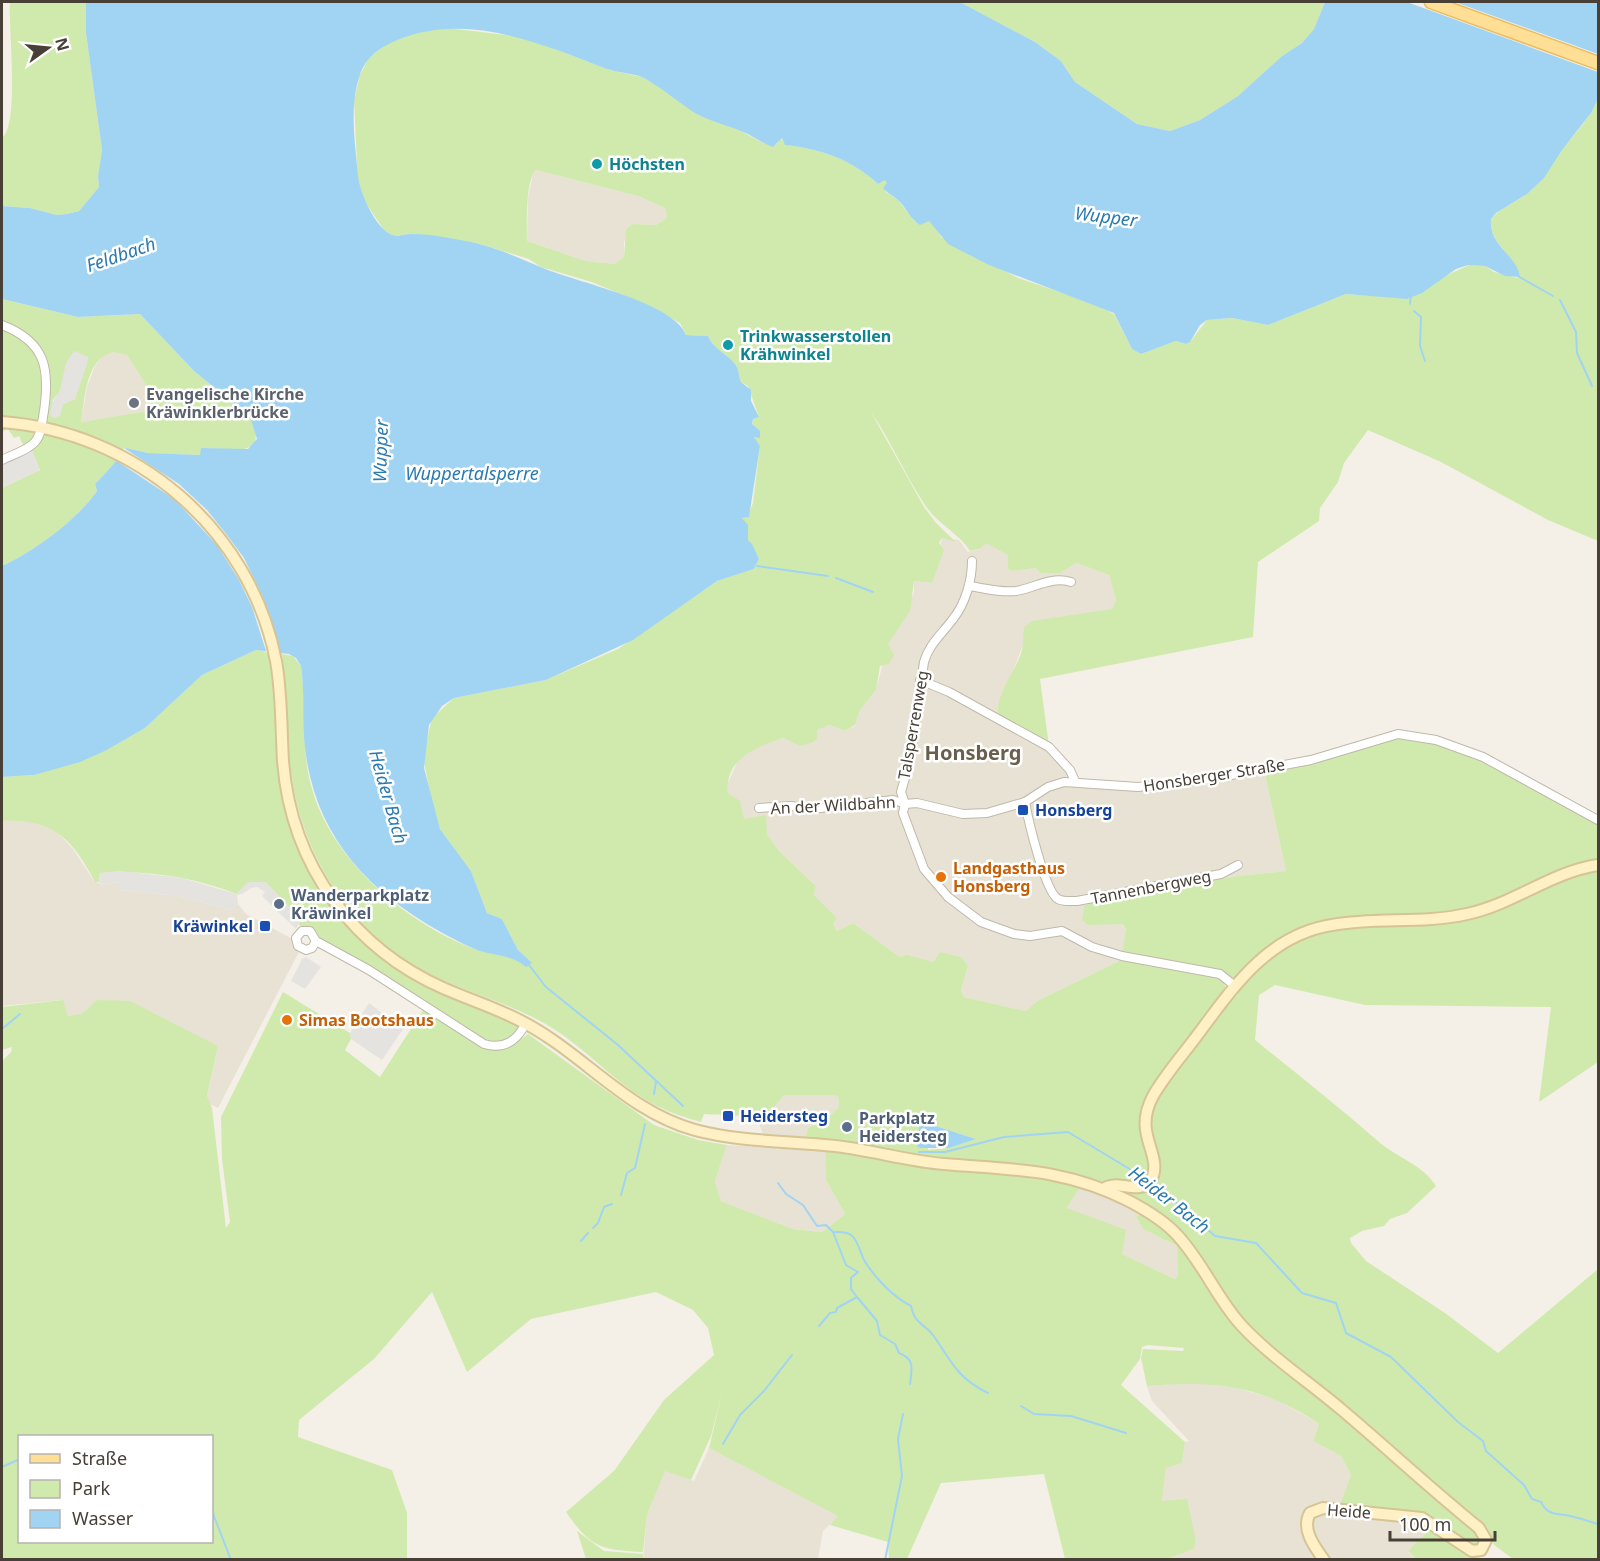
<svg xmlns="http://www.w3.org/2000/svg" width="1600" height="1561" viewBox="0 0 1600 1561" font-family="'Noto Sans',sans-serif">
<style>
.residential{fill:#e8e2d5}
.green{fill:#d0eaae;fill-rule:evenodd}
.parking{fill:#e5e3df}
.water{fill:#a1d4f3}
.pier{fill:#f4f0e7}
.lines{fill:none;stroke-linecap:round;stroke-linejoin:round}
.stream{stroke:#a1d4f3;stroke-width:2}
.street-casing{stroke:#c0b8a9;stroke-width:10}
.secondary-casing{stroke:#d6c495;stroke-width:14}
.primary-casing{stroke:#e9bd61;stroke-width:15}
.street{stroke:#fff;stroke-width:8}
.secondary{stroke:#fff0c6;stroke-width:10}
.primary{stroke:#ffde95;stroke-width:12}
.culture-dot{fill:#0f9aa8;stroke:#fff;stroke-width:2}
.worship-dot{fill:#6b7280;stroke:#fff;stroke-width:2}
.transit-dot{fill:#1a4fb4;stroke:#fff;stroke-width:2}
.food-dot{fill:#e8710a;stroke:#fff;stroke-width:2}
.service-dot{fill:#5c6f8a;stroke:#fff;stroke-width:2}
.labels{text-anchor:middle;stroke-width:5;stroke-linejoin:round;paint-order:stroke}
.culture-label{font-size:16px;font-weight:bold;fill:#0d838f;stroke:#fff;text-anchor:start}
.worship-label{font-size:16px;font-weight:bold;fill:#5b616d;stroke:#fff;text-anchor:start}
.street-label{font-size:16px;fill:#484036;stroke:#fff}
.transit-label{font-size:16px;font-weight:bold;fill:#164399;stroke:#fff;text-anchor:start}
.food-label{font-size:16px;font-weight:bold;fill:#c56008;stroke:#fff;text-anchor:start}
.service-label{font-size:16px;font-weight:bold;fill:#4e5e75;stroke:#fff;text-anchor:start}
.water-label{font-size:18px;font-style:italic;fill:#297ab0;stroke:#fff}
.quarter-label{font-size:20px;font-weight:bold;fill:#6b5e4c;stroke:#fff}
</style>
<rect width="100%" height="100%" fill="#f4f0e7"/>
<g class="residential">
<polygon points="536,170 638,196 665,208 667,218 656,225 632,224 624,242 624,257 614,264 586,261 527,241 528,198 533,174"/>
<polygon points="118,351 127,355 146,385 147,411 81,422 87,387 95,366 104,354"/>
<polygon points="942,538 959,540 968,552 980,549 986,542 1008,555 1008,569 1012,571 1076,563 1109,575 1116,600 1112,609 1087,614 1023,645 998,708 1048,748 1075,782 1113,787 1264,770 1286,871 1237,876 1098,900 1126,929 1123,959 1037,1001 1026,1011 964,997 961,990 968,966 940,952 933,962 900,957 853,923 837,931 833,924 837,918 814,895 816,886 779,851 767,834 744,819 728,793 727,785 738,760 757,746 829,725 845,731 855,726 860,710 876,690 888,644 914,593 914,581 932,583"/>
<polygon points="18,820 33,822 55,830 73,849 94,881 102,885 120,882 119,890 180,896 230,910 238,904 246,914 296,941 301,948 218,1108 206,1102 218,1046 97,1000 82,1015 68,1016 62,1000 2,1006 2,821"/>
<polygon points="783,1095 838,1095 839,1107 825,1120 808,1128 805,1139 768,1137 763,1134 759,1124"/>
<polygon points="727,1145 825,1150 826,1180 845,1214 822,1232 793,1229 721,1201 715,1181"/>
<polygon points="1079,1189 1098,1190 1144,1211 1136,1217 1143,1229 1177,1246 1178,1277 1175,1279 1122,1254 1067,1208"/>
<polygon points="1196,1382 1237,1388 1278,1400 1319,1424 1313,1441 1341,1456 1351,1475 1342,1502 1432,1527 1408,1552 1416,1559 1167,1559 1194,1549 1162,1501 1166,1467 1182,1463 1185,1442 1189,1441 1152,1401 1147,1386"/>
<polygon points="709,1448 839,1516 823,1531 818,1559 643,1560 647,1515 665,1470 694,1481"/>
</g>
<g class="green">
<path d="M 10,2 L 86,2 L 86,33 L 102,150 L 98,176 L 99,187 L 79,211 L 67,214 L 57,215 L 30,208 L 2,206 L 2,138 C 20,126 8,26 10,2 Z"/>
<polygon points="960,2 1325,2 1314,29 1302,43 1282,56 1238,96 1200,120 1170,131 1137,124 1075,82 1061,61 1035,42"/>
<path d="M 448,28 L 523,37 L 610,70 L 642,77 L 763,143 L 776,145 L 781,138 L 786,145 C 821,149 851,159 878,184 L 885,179 L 888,183 L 886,192 L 898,200 L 915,222 L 929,221 L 935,225 L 941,237 L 1018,278 L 1096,304 L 1114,314 L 1132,349 L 1141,354 L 1176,341 L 1186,344 L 1190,342 L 1207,320 L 1232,318 L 1268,325 L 1346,294 L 1374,296 L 1439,279 L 1469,265 L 1485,266 L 1494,272 L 1518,278 C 1517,255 1488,244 1491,219 C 1500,208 1514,203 1525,195 C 1542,183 1550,164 1563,148 C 1577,132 1589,118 1598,99 L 1598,541 L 1548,520 L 1441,462 L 1368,430 L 1344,463 L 1338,482 L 1320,508 L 1319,521 L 1258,562 L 1253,637 L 1040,679 L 1049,746 L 998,718 C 995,696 1012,675 1020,656 C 1024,647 1023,637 1024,627 L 1032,621 L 1112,609 L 1116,600 L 1109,575 L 1076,563 L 1060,573 L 1040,573 L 1036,568 L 1012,571 L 1008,569 L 1008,555 L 986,543 L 980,549 L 970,551 C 959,533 937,524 925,505 C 905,475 891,441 871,412 L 924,507 L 936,523 L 956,542 L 942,538 L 939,543 L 944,550 L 932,583 L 914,581 L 910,611 L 888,644 L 894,655 L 889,664 L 880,666 L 876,690 L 860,710 L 855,725 L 845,731 L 829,725 L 817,730 L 817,738 L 814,742 L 800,746 L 784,738 C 757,746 724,759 728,793 L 740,801 L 744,819 L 766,815 L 767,834 L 779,851 L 816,886 L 814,895 L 837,918 L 833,924 L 837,931 L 853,923 L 900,957 L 907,955 L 933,962 L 940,952 L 961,957 L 968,966 L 961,990 L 964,997 L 1026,1011 L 1037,1001 L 1123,959 L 1204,972 L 1224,979 L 1226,995 L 1152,1099 L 1233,996 L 1237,996 L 1241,984 L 1284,944 L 1333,927 L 1437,921 L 1567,877 L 1598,869 L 1598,1062 L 1539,1102 L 1551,1007 L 1365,1005 L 1275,985 L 1259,995 L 1255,1040 C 1296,1073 1339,1107 1379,1142 C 1398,1158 1423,1165 1436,1186 L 1407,1213 L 1390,1219 L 1384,1226 L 1362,1231 L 1350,1238 L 1351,1243 L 1366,1261 L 1445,1313 L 1498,1353 L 1598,1269 L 1598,1559 L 1513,1559 L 1494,1545 L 1489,1531 L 1470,1517 L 1481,1541 L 1477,1545 L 1472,1546 L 1438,1523 L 1349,1506 L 1341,1502 L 1351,1475 L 1341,1456 L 1313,1441 L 1319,1424 C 1262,1385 1214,1380 1147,1386 L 1141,1358 L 1143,1349 L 1183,1351 L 1184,1348 L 1148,1345 L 1142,1347 L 1140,1359 L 1121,1385 L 1185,1442 L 1182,1463 L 1166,1468 L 1162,1501 L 1187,1499 L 1196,1541 L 1194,1549 L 1167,1559 L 1065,1559 L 1044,1474 L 941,1483 L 907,1559 L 889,1559 L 888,1542 L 830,1525 L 838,1516 L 709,1448 L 723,1389 L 711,1436 L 691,1480 L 665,1471 L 647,1515 L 643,1552 C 601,1550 591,1548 566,1512 L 614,1471 L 664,1400 L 714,1355 L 708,1328 L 693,1310 L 656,1292 L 531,1319 L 467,1372 L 432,1292 L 374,1359 L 299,1420 L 298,1437 L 392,1470 L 407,1513 L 407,1559 L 2,1559 L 2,1061 L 11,1052 L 12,1047 L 2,1050 L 2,1007 L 63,1000 L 68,1016 L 82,1014 L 97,1000 L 130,1001 L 218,1046 L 207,1096 L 212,1108 L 226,1228 L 230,1222 L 222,1159 L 221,1117 L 283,992 L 350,1033 L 351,1039 L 345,1050 L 380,1077 L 425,1007 C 457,1028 491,1064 528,1034 L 654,1125 L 698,1140 L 727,1145 L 715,1181 L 721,1201 L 793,1229 L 822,1232 L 845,1214 L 826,1180 L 825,1150 L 1028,1172 L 1098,1190 L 1079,1189 L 1067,1208 L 1126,1230 L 1122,1254 L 1175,1279 L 1178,1276 L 1177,1246 L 1143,1229 L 1136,1217 L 1145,1211 L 1103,1189 L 1149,1183 L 1152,1157 L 1147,1183 L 1107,1183 L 1044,1167 L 925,1160 L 805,1139 L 808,1128 L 825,1120 L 839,1107 L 838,1096 L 835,1095 L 784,1095 L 759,1124 C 745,1112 722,1116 704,1114 L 701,1122 C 682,1117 663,1110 646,1100 C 611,1079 584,1047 549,1026 C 507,1001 459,991 416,967 C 350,929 306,859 293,785 C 285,742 287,697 282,654 L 293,656 L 301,666 C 307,706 300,749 312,789 C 332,861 409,926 478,950 C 487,953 496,953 505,955 C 514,958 521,962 531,963 L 518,950 L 502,919 L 487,913 L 471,871 L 440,829 L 433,808 L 423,757 L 432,718 L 454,698 L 546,680 L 618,649 L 717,581 L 754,569 L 759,559 L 748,540 L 742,518 L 749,513 L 753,503 L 760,446 C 753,440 751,428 753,419 L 759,417 L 748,386 L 741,382 C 738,375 740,371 735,364 C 727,353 714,350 708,336 L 686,335 L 680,323 L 651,307 L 592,282 L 541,267 L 529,259 L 477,243 L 410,234 L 393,236 L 384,230 L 365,202 L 358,185 L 354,100 L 360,75 L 368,59 L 386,44 L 421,31 ZM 536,170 L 638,196 L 665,208 L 667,218 L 656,225 L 632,224 L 626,230 L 624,257 L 614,264 L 586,261 L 527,241 C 527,225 525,181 536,170 ZM 926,1123 L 976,1139 L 949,1148 L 928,1150 ZM 20,1436 L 212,1436 L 212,1542 L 20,1542 Z"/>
<path d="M 2,299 L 78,317 L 140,314 L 194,371 L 250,417 L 256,434 L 255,444 L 241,451 L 201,448 L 201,455 L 148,453 L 126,448 C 116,461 107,472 95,484 L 97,491 C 77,520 33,552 2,566 L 2,488 L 40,470 L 29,443 L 23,445 L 19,436 L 14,438 L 8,429 L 2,432 ZM 113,352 L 127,355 L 146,385 L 147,411 L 81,422 C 85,399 85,359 113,352 ZM 88,357 L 75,399 L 63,404 L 52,401 Z"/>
<path d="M 256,650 L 274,653 L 289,803 L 326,889 L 392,959 L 526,1023 L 519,1036 L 491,1046 L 304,930 L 262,885 L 242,890 L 239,895 C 194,877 148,870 100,873 L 99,882 L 95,882 C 72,838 52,818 2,821 L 2,777 L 34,775 L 107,750 L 145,728 L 202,675 Z"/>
<polygon points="1415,736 1481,758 1598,823 1598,863 1469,913 1306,931 1236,978 1122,954 1126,929 1122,924 1088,925 1082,920 1084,906 1098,900 1237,876 1286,871 1264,770 1382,739"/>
<polygon points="1432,1527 1471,1556 1486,1559 1416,1559 1408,1551"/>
<polygon points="577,1531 604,1551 643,1554 643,1559 586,1559"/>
</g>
<g class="parking">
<polygon points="74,351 88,357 87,364 75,399 63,404 60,416 54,418 50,415 52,403 60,390 66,363"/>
<polygon points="32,450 40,470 2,488 2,465"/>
<polygon points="120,871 182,878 236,894 248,882 266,882 301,919 296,929 262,896 265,892 257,887 251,888 242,894 237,894 238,904 230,910 180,896 119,890 119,882 102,885 99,882 100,873"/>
<polygon points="306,957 321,967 305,989 291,981 302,959"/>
<polygon points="369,1003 403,1029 382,1060 351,1039 350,1033"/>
</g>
<g class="water">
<path d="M 86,2 L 960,2 L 1035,42 L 1061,61 L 1075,82 L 1137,124 L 1170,131 L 1200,120 L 1238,96 L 1282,56 L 1302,43 L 1314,29 L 1325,2 L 1598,2 L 1598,99 L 1591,113 L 1562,150 L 1544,178 L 1527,194 L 1496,213 L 1491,219 C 1488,245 1517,255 1520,277 L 1505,276 L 1485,266 L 1468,265 L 1456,269 L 1422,293 L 1407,299 L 1346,294 L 1268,325 L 1232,318 L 1207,320 L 1200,325 L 1190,342 L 1186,344 L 1176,341 L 1141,354 L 1132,349 L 1114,313 L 989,265 L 948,244 L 929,221 L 920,225 C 910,219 907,209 899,201 C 894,196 888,194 883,188 L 887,183 L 885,180 L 878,184 C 851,159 821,149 785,145 L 782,138 L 773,147 C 764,144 757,139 748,134 C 731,126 711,122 695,113 C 678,102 662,88 644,78 C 633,73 619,73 607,69 C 542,44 469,12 400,39 C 382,46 366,56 360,75 C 349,105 355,143 358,175 C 359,191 375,228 392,235 C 397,237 405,234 411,234 C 432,234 456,239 476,243 C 500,249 521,259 543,268 C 575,282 674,302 686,335 L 708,336 C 714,350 727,353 735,364 C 740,371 738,375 741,382 L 751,390 L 751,401 L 759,417 L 753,419 L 752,424 L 760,431 L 760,438 L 754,437 L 760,446 L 749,517 L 742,518 L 748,525 L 748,540 L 752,544 L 759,559 L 754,569 L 717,581 L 633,640 L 546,680 L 454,698 L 442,706 L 429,725 L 424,768 L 440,829 L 471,871 L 487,913 L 502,919 L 518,950 L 532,963 L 526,967 C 512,955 497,956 480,951 C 466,946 452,938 439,931 C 365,889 315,834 305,748 C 302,721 305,693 301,666 L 296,658 L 289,654 L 256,650 L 202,675 L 145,728 L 107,750 L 80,762 L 34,775 L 2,777 L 2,566 C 33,552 77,520 97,491 L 95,484 C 107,472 116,461 126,448 L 148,453 L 200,455 L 201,448 L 248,449 L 257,439 L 250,417 L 194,371 L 140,314 L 78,317 L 2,299 L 2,206 L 30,208 L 57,215 L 67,214 L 79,211 L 99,187 L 98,176 L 102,150 L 86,33 Z"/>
<polygon points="926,1123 976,1139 949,1148 920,1148 917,1146 919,1127"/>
</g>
<g class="pier">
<polygon points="1407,2 1455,2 1598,54 1598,72"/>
<polygon points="124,448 179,484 207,510 227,535 244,558 263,597 282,657 267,654 252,607 239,580 217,545 174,499 117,461"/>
</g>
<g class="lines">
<g class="stream">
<polyline points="1516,275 1553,296"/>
<polyline points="1560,300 1576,332 1577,353 1592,386"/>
<polyline points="1410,304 1411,295"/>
<polyline points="1414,311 1421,317 1420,346 1425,361"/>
<polyline points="757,566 828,576"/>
<polyline points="836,578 873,592"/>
<polyline points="529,965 546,987 618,1045 683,1106"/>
<polyline points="2,1029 20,1014"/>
<polyline points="654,1094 656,1082"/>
<polyline points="919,1152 945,1152 1004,1137 1068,1132 1148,1180"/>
<path d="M 778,1183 L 786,1194 L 803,1205 L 817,1226 L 826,1225 L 833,1232 C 840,1232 846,1231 851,1235 C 858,1240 860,1252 864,1260 C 875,1278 892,1296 911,1306 C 915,1325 924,1323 933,1335 C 952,1362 957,1378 988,1393"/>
<path d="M 1153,1183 L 1215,1236 L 1256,1243 L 1302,1293 L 1336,1303 L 1346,1333 L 1391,1357 L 1458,1422 L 1483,1441 L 1486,1451 L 1524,1485 L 1532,1499 L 1541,1502 C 1549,1518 1559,1512 1574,1517 C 1583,1519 1590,1522 1598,1524"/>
<polyline points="621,1195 627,1173 635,1168 645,1124"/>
<polyline points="593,1228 598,1223 604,1207 612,1204"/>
<polyline points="581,1241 588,1233"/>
<path d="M 857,1297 L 877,1321 L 880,1335 L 895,1344 L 899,1353 C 915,1359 912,1369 910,1384"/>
<polyline points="819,1326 830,1313 836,1312 837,1308 857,1297 851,1289 851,1278 858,1272 846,1265 833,1232"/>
<polyline points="1021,1406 1034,1414 1071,1416 1126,1433"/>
<polyline points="723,1444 740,1415 764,1391 792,1355"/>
<polyline points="2,1467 20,1459"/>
<polyline points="212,1511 231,1560"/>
<polyline points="885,1560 902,1476 898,1439 903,1414"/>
</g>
<g class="street-casing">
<g id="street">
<path d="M 2,325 C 46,342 50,369 44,411 C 42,421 42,434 35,442 C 27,451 11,455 2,460"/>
<path d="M 969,586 C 984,588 1000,593 1016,591 C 1035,588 1050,576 1071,582"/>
<polyline points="920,680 949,692 1049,747 1070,770 1075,781"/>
<path d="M 1025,802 C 1028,819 1045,892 1058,899 C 1063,902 1071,901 1077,901 L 1221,874 L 1238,865"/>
<polyline points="905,804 917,803 963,814 987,813 1025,802 1048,787 1064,782 1138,787 1215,778 1311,760 1398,734 1436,740 1483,757 1598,820"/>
<polyline points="905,804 903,813 924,869 948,897 981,922 1014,934 1030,936 1062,931 1092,947 1122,956 1220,974 1235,986"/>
<path d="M 905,804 L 901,792 L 910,760 L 924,662 C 929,644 942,634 953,619 C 965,604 972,581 972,561"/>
<polyline points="759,808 791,806 811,809 893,800 903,803"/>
<path d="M 316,941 L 312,948 L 306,950 L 298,946 L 296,938 L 302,931 L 310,931 L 316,941 L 369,970 L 484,1044 C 504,1050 517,1041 526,1023"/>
</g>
</g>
<g class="secondary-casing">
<g id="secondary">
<path d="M 2,422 C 135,432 250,528 276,661 C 282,694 281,728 283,761 C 287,812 304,860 334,901 C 362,939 400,969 443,988 C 468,999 493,1007 517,1019 C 581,1050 625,1111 695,1130 C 740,1142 788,1141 835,1146 C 871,1150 907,1161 944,1164 C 1013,1170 1064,1168 1129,1201 C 1146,1210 1165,1221 1178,1236 C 1203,1263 1217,1299 1242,1326 C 1271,1357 1309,1382 1342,1410 C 1388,1449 1432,1490 1479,1528 L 1486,1540 L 1481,1550 L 1472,1551 L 1422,1518 L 1323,1508 L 1310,1513 C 1301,1529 1314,1546 1324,1560"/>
<path d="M 1103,1189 C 1117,1179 1135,1194 1150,1183 C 1166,1154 1131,1137 1153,1096 C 1165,1075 1181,1057 1196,1037 C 1232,989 1267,935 1332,925 C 1377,917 1423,924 1467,914 C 1514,904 1551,872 1598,865"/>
</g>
</g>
<g class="primary-casing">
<polyline id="primary" points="1431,2 1598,63"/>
</g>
<use href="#street" class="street"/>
<use href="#secondary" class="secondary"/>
<use href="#primary" class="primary"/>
</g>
<g class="culture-dot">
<circle cx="597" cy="164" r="6"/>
<circle cx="728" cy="345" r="6"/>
</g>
<circle class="worship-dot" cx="134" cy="403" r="6"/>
<g class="transit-dot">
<rect x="1017" y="804" width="12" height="12" rx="3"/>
<rect x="259" y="920" width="12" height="12" rx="3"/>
<rect x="722" y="1110" width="12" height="12" rx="3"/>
</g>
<g class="food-dot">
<circle cx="941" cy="877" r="6"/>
<circle cx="287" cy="1020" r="6"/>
</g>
<g class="service-dot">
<circle cx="279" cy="904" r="6"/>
<circle cx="847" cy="1127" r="6"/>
</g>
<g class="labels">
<g class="culture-label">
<text x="609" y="170">Höchsten</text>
<text x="740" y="342">Trinkwasserstollen<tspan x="740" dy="18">Krähwinkel</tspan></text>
</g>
<g class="worship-label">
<text x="146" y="400">Evangelische Kirche<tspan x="146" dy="18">Kräwinklerbrücke</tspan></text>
</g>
<g class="street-label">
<text transform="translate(913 725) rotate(-80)" y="6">Talsperrenweg</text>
<text transform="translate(1214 775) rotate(-9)" y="6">Honsberger Straße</text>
<text transform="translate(833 805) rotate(-3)" y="6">An der Wildbahn</text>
<text transform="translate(1151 887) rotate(-11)" y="6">Tannenbergweg</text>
<text transform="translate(1349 1511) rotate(4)" y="6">Heide</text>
</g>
<g class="transit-label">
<text x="1035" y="816">Honsberg</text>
<text x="253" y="932" text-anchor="end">Kräwinkel</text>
<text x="740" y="1122">Heidersteg</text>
</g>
<g class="food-label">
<text x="953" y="874">Landgasthaus<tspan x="953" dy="18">Honsberg</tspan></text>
<text x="299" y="1026">Simas Bootshaus</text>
</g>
<g class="service-label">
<text x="291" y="901">Wanderparkplatz<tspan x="291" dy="18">Kräwinkel</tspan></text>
<text x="859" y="1124">Parkplatz<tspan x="859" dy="18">Heidersteg</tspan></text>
</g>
<g class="water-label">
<text transform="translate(1106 217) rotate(7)" y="6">Wupper</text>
<text transform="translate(121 255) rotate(-19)" y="6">Feldbach</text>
<text transform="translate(381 451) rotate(-88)" y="6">Wupper</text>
<text x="472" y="480">Wuppertalsperre</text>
<text transform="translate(388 797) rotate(74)" y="6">Heider Bach</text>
<text transform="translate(1169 1200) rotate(38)" y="6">Heider Bach</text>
</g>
<g class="quarter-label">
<text x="973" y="760">Honsberg</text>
</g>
</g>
<rect width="1600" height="1561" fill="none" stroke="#484036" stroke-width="6"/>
<rect x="18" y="1435" width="195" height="108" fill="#ffffff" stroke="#b6b3af" stroke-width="1.5"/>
<rect x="30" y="1454" width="30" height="9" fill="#ffde95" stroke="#b6b3af" stroke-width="1.5"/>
<text x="72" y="1465" font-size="18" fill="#484036">Straße</text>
<rect x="30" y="1480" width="30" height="18" fill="#d0eaae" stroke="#b6b3af" stroke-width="1.5"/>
<text x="72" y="1495" font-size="18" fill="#484036">Park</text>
<rect x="30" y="1510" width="30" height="18" fill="#a1d4f3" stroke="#b6b3af" stroke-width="1.5"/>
<text x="72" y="1525" font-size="18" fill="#484036">Wasser</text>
<g transform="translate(48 48) rotate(75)" stroke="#ffffff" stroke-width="4.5" paint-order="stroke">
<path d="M0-4.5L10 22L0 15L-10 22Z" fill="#484036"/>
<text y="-9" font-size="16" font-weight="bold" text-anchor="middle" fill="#484036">N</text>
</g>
<path d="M1390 1531v9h105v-9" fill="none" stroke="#484036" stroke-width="3"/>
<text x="1399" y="1531" font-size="18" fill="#484036" stroke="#ffffff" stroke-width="4.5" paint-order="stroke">100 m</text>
</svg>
